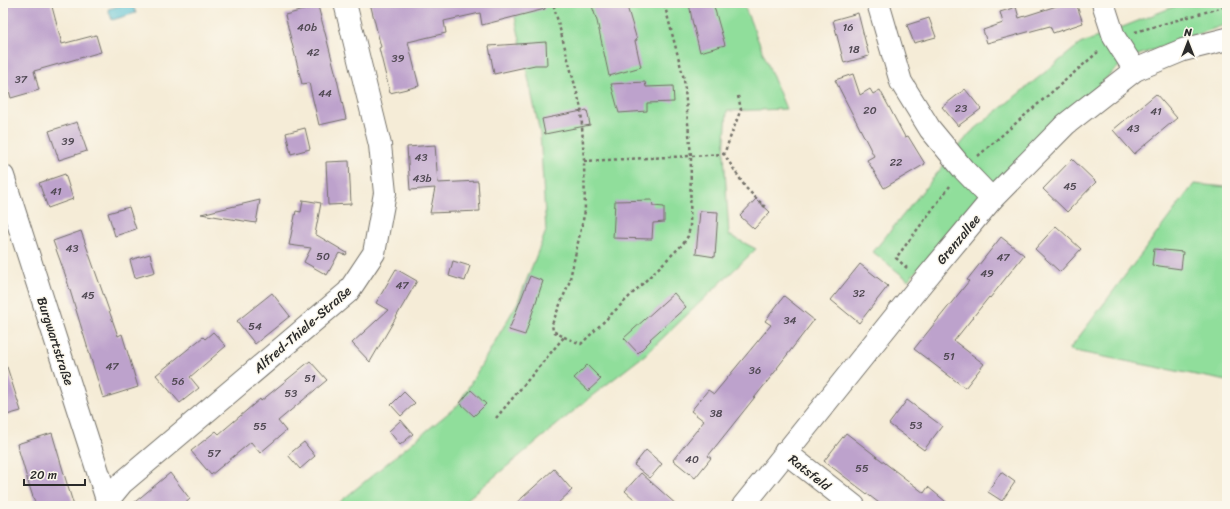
<svg xmlns="http://www.w3.org/2000/svg" width="1230" height="509" viewBox="0 0 1230 509" font-family="Sriracha,sans-serif">
<style>
.green{fill:#90de9b;stroke:#5e8463}
.water{fill:#55bfd1;stroke:#40757e}
.building{fill:#bda2cc}
.lines{fill:none;stroke-linecap:round;stroke-linejoin:round}
.minor-casing{stroke:#726f67;stroke-width:24}
.path{stroke:#726f67;stroke-width:2.5;stroke-dasharray:3 3;stroke-linecap:butt}
.minor{stroke:#fff;stroke-width:22}
.labels{text-anchor:middle;stroke-width:3;stroke-linejoin:round;paint-order:stroke}
.number-label{font-size:11px;fill:#504953}
.street-label{font-size:13px;fill:#2b2b2b;stroke:#fbf7ec}
</style>
<rect width="100%" height="100%" fill="#fbf7ec"/>
<filter id="ink" filterUnits="userSpaceOnUse"><feTurbulence type="fractalNoise" baseFrequency=".025" numOctaves="2"/><feDisplacementMap in="SourceGraphic" scale="8" xChannelSelector="R" yChannelSelector="G"/><feConvolveMatrix kernelMatrix="1 2 1 2 8 2 1 2 1" color-interpolation-filters="sRGB"/></filter>
<filter id="wash" filterUnits="userSpaceOnUse"><feTurbulence type="fractalNoise" baseFrequency=".012" numOctaves="4" result="noise"/><feDisplacementMap in="SourceGraphic" scale="16" xChannelSelector="R" yChannelSelector="G"/><feGaussianBlur stdDeviation="0.9" result="paint"/><feColorMatrix in="noise" values="0 0 0 0 0 0 0 0 0 0 0 0 0 0 0 0 0 1.4 0 .05"/><feComposite in="paint" operator="in"/></filter>
<g filter="url(#wash)">
<rect width="100%" height="100%" fill="#f5ecd7"/>
<g class="green">
<polygon points="512,3 743,3 786,109 727,111 724,154 729,235 756,249 646,354 593,395 459,506 335,506 458,405 518,302 546,231 540,133"/>
<polygon points="1183,3 1227,3 1227,24 1127,59 1019,159 908,280 873,252 970,133 1080,44"/>
<polygon points="1194,184 1227,187 1227,381 1069,350"/>
</g>
<polygon class="water" points="128,3 132,3 136,13 112,20 108,9"/>
<g id="blocks">
<g class="building">
<polygon points="3,3 51,3 62,44 96,35 101,52 34,71 39,90 11,98 3,69"/>
<polygon points="370,3 544,3 545,9 482,25 480,13 444,21 446,33 408,42 419,86 390,93 379,48 381,47"/>
<polygon points="591,3 626,3 637,40 635,41 641,67 609,76 597,21"/>
<polygon points="689,3 713,3 725,45 700,52 692,20"/>
<polygon points="1066,3 1076,3 1083,23 1053,33 1050,26 987,43 983,30 1003,23 1000,12 1016,7 1019,18"/>
<polygon points="318,6 336,75 346,119 319,125 309,83 302,84 285,15"/>
<polygon points="858,13 869,56 844,63 833,20"/>
<polygon points="929,18 936,37 914,43 907,25"/>
<polygon points="546,42 547,65 535,65 494,74 489,46"/>
<polygon points="853,74 860,95 870,89 873,94 880,90 905,137 908,136 925,164 884,188 867,160 874,156 835,80"/>
<polygon points="645,82 646,87 673,86 674,102 647,103 647,111 619,113 611,84"/>
<polygon points="965,89 981,109 958,126 942,107"/>
<polygon points="1156,94 1177,118 1134,154 1113,130"/>
<polygon points="587,110 590,125 545,134 542,119"/>
<polygon points="77,122 87,151 59,160 49,131"/>
<polygon points="305,128 310,149 291,154 286,133"/>
<polygon points="435,145 438,183 478,181 480,211 430,213 435,188 410,190 407,147"/>
<polygon points="1072,159 1096,182 1067,212 1043,189"/>
<polygon points="349,161 351,204 328,205 326,162"/>
<polygon points="65,174 73,199 48,208 39,183"/>
<polygon points="756,199 770,212 754,229 740,216"/>
<polygon points="260,200 256,223 201,214"/>
<polygon points="303,200 321,203 315,234 347,253 346,255 339,253 327,275 304,262 311,248 289,245 296,211 301,212"/>
<polygon points="652,200 653,206 664,207 664,222 653,223 652,239 613,238 615,201"/>
<polygon points="129,207 136,229 115,236 108,213"/>
<polygon points="700,211 718,212 715,257 696,254"/>
<polygon points="1056,226 1081,249 1060,272 1035,249"/>
<polygon points="81,231 118,336 122,334 138,387 103,398 65,274 53,241"/>
<polygon points="1001,237 1024,255 990,298 989,297 954,341 984,364 965,388 914,349 969,281 967,280"/>
<polygon points="1154,249 1183,252 1181,269 1152,265"/>
<polygon points="150,254 155,272 135,278 130,260"/>
<polygon points="453,261 470,266 465,281 449,276"/>
<polygon points="860,264 888,286 859,323 831,300"/>
<polygon points="396,269 417,281 370,362 352,343 388,310 376,303"/>
<polygon points="530,276 543,281 525,335 509,330"/>
<polygon points="272,293 290,316 255,344 237,321"/>
<polygon points="674,293 686,307 650,339 651,340 638,353 624,338"/>
<polygon points="784,296 814,320 777,368 778,368 708,456 711,458 695,478 673,460 704,421 691,411 708,390 714,394 771,325 765,321"/>
<polygon points="213,332 226,346 190,377 199,388 180,403 156,375 203,337 205,339"/>
<polygon points="310,361 327,380 278,421 286,431 260,453 251,442 211,475 191,451 216,431 219,434 260,399 261,401"/>
<polygon points="587,365 601,379 588,391 574,378"/>
<polygon points="3,367 7,367 21,411 3,416"/>
<polygon points="471,390 486,404 474,416 460,403"/>
<polygon points="404,392 415,403 401,416 391,405"/>
<polygon points="907,400 942,426 924,450 889,424"/>
<polygon points="401,420 413,434 400,445 389,431"/>
<polygon points="52,433 64,474 74,506 36,506 29,485 17,444"/>
<polygon points="846,433 924,493 928,487 951,506 883,506 824,461"/>
<polygon points="304,442 315,456 300,469 288,455"/>
<polygon points="646,450 662,464 650,478 634,465"/>
<polygon points="554,469 572,490 555,506 513,506"/>
<polygon points="1001,472 1015,482 1002,501 988,492"/>
<polygon points="170,473 190,499 182,506 130,506"/>
<polygon points="641,473 678,506 642,506 625,491"/>
</g>
</g>
</g>
<g filter="url(#ink)">
<use href="#blocks" fill-opacity="0" stroke="#726f67" stroke-width="1"/>
<g class="lines">
<g class="minor-casing">
<g id="minor">
<polyline points="878,3 901,82 930,129 963,169 992,199"/>
<polyline points="1103,3 1114,37 1135,70"/>
<polyline points="3,176 109,506"/>
<polyline points="785,452 854,506"/>
<polyline points="105,506 108,500 122,483 348,292 374,253 385,193 380,145 345,3"/>
<polyline points="743,506 922,283 992,199 1066,124 1135,70 1183,50 1227,39"/>
</g>
</g>
<g class="path">
<polyline points="1135,32 1227,6"/>
<polyline points="738,96 741,109 724,154 746,188 766,208"/>
<polyline points="978,156 1098,52"/>
<polyline points="584,161 691,156 684,79 664,3"/>
<polyline points="907,268 896,258 950,186"/>
<polyline points="564,337 581,344 683,244 688,236 690,227 691,156 724,154"/>
<polyline points="496,418 564,337 553,331 552,324 569,283 585,211 584,161 581,108 553,3"/>
</g>
<use href="#minor" class="minor"/>
</g>
</g>
<g class="labels">
<g class="number-label">
<text x="307" y="31">40b</text>
<text x="848" y="31">16</text>
<text x="854" y="53">18</text>
<text x="313" y="56">42</text>
<text x="398" y="62">39</text>
<text x="21" y="83">37</text>
<text x="325" y="97">44</text>
<text x="961" y="112">23</text>
<text x="870" y="114">20</text>
<text x="1156" y="115">41</text>
<text x="1133" y="132">43</text>
<text x="68" y="145">39</text>
<text x="421" y="161">43</text>
<text x="896" y="166">22</text>
<text x="422" y="182">43b</text>
<text x="1070" y="190">45</text>
<text x="56" y="195">41</text>
<text x="72" y="252">43</text>
<text x="323" y="260">50</text>
<text x="1003" y="261">47</text>
<text x="987" y="277">49</text>
<text x="402" y="289">47</text>
<text x="859" y="297">32</text>
<text x="88" y="299">45</text>
<text x="790" y="324">34</text>
<text x="255" y="330">54</text>
<text x="949" y="360">51</text>
<text x="112" y="370">47</text>
<text x="755" y="374">36</text>
<text x="310" y="382">51</text>
<text x="178" y="385">56</text>
<text x="291" y="397">53</text>
<text x="716" y="417">38</text>
<text x="916" y="429">53</text>
<text x="260" y="430">55</text>
<text x="214" y="457">57</text>
<text x="692" y="463">40</text>
<text x="862" y="472">55</text>
</g>
<g class="street-label">
<text transform="translate(958 239) rotate(-50)" y="5">Grenzallee</text>
<text transform="translate(302 329) rotate(-41)" y="5">Alfred-Thiele-Straße</text>
<text transform="translate(56 341) rotate(72)" y="5">Burgwartstraße</text>
<text transform="translate(810 472) rotate(38)" y="5">Ratsfeld</text>
</g>
</g>
<rect width="1230" height="509" fill="none" stroke="#fbf7ec" stroke-width="16"/>
<g transform="translate(1188 42)" stroke="#fbf7ec" stroke-width="3" paint-order="stroke">
<path d="M0-3L7 15L0 10L-7 15Z" fill="#2b2b2b"/>
<text y="-6" font-size="11" font-weight="bold" text-anchor="middle" fill="#2b2b2b">N</text>
</g>
<path d="M24 479v6h61v-6" fill="none" stroke="#2b2b2b" stroke-width="2"/>
<text x="30" y="479" font-size="12" fill="#2b2b2b" stroke="#fbf7ec" stroke-width="3" paint-order="stroke">20 m</text>
</svg>
